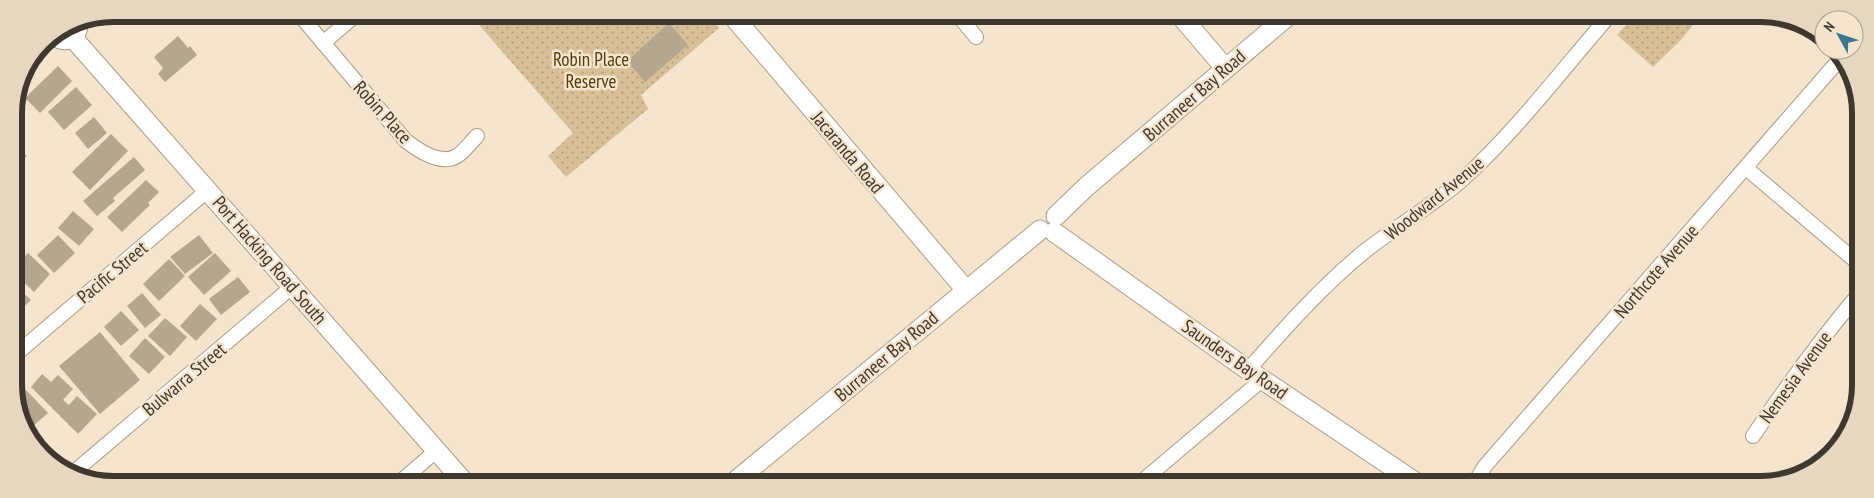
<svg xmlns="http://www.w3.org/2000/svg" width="1874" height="498" viewBox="0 0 1874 498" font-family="'PT Sans Narrow',sans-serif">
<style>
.park{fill:url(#park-dots)}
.building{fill:#b5a690}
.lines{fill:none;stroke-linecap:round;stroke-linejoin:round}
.street-casing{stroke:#ab9d86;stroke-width:16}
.secondary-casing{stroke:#ab9d86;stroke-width:21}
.street{stroke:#fff;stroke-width:14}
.secondary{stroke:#fff;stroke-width:19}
.labels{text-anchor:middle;stroke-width:5;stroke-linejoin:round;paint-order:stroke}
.park-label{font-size:19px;fill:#573c09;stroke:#f5e5ce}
.street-label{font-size:19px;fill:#3f382f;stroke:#f5e5ce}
.rim{fill:none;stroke:#3f382f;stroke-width:6}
</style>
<defs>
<pattern id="park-dots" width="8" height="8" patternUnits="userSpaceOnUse" patternTransform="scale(1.25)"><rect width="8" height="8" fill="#d8bf98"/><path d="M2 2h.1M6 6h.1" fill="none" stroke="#b19c7c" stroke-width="1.8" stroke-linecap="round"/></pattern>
</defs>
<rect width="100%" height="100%" fill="#f5e5ce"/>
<g class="park">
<polygon points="478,14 707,14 719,28 641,95 648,109 566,177 548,156 573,133 473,18"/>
<polygon points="1634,16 1700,16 1681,40 1653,67 1617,35"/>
</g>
<g class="building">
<polygon points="669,23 688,45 645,82 627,61"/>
<polygon points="178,36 188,48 190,46 197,55 165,82 158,74 163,68 154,57"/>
<polygon points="58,66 72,81 40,113 25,98"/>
<polygon points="76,87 92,105 64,130 48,112"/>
<polygon points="94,117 107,133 88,149 75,133"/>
<polygon points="111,134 128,151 90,190 72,172"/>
<polygon points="14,141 27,156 14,167"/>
<polygon points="134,157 145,170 113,198 115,201 97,216 83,201"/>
<polygon points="146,180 159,192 148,203 150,205 122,232 107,217"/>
<polygon points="73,211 94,229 79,246 58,228"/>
<polygon points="58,235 75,253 54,273 37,255"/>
<polygon points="199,235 213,253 185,274 170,257"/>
<polygon points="28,253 50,274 34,292 15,274 15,267"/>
<polygon points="215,253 231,271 204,295 188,277"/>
<polygon points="169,259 185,276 159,301 143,284"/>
<polygon points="238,277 250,292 221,315 209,299"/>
<polygon points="15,285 31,300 15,316"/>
<polygon points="142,293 161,315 145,328 127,306"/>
<polygon points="200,304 217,319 196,341 180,326"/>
<polygon points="121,311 139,330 121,346 104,327"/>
<polygon points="165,318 187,337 170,356 148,336"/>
<polygon points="100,332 140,380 100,414 59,366"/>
<polygon points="145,338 165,357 149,374 129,356"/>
<polygon points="42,374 51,382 58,375 73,389 63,400 69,405 77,396 97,414 78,434 31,387"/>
<polygon points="26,390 48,413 33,426 19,411 16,405 16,400"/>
</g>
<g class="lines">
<g class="street-casing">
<g id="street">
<path d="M 299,14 L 406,141 C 418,150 440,166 457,156 C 464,152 471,142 477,136"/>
<polyline points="958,15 976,37"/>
<polyline points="323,43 357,14"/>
<polyline points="1746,168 1858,263"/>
<polyline points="15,355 208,190"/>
<path d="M 1248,370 C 1285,328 1322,286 1365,251 C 1397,226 1432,206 1463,179 C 1516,131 1562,70 1609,16"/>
<path d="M 1753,436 C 1786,387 1820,340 1858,295"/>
<polyline points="74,472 293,286"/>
<polyline points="399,483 437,450"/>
<polyline points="1140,483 1263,379"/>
<polyline points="1474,484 1485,466 1840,59"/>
</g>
</g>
<g class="secondary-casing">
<g id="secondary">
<polyline points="731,14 966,290"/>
<polyline points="1180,15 1225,68"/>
<path d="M 54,35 C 66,46 81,36 77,21"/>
<polyline points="73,38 465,483"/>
<polyline points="1056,216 1086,187 1289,15"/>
<polyline points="1054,232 1248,370 1418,484"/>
<polyline points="733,483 1040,230"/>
</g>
</g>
<use href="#street" class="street"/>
<use href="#secondary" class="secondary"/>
</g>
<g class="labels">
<g class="park-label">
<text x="591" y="66">Robin Place<tspan x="591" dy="22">Reserve</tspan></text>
</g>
<g class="street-label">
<text transform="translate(1194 95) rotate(-41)" y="7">Burraneer Bay Road</text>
<text transform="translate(383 112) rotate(48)" y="7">Robin Place</text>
<text transform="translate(848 152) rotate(50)" y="7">Jacaranda Road</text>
<text transform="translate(1434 198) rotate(-39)" y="7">Woodward Avenue</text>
<text transform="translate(270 260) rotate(49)" y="7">Port Hacking Road South</text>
<text transform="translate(1656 271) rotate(-49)" y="7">Northcote Avenue</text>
<text transform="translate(112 272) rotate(-40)" y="7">Pacific Street</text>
<text transform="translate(886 356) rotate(-40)" y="7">Burraneer Bay Road</text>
<text transform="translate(1235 359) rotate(35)" y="7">Saunders Bay Road</text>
<text transform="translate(1795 377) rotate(-54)" y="7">Nemesia Avenue</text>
<text transform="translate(184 379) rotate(-40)" y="7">Bulwarra Street</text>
</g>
</g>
<path d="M0 0H1874V498H0ZM113 22H1761A91 91 0 0 1 1852 113V385A91 91 0 0 1 1761 476H113A91 91 0 0 1 22 385V113A91 91 0 0 1 113 22Z" fill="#e6d7c1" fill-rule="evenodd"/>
<path class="rim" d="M113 22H1761A91 91 0 0 1 1852 113V385A91 91 0 0 1 1761 476H113A91 91 0 0 1 22 385V113A91 91 0 0 1 113 22Z"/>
<g transform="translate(1839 35) rotate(310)"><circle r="24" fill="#f5e5ce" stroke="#aca08e"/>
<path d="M0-4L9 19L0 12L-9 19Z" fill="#3b758e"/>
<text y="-8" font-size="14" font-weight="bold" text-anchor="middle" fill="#3f382f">N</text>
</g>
</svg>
